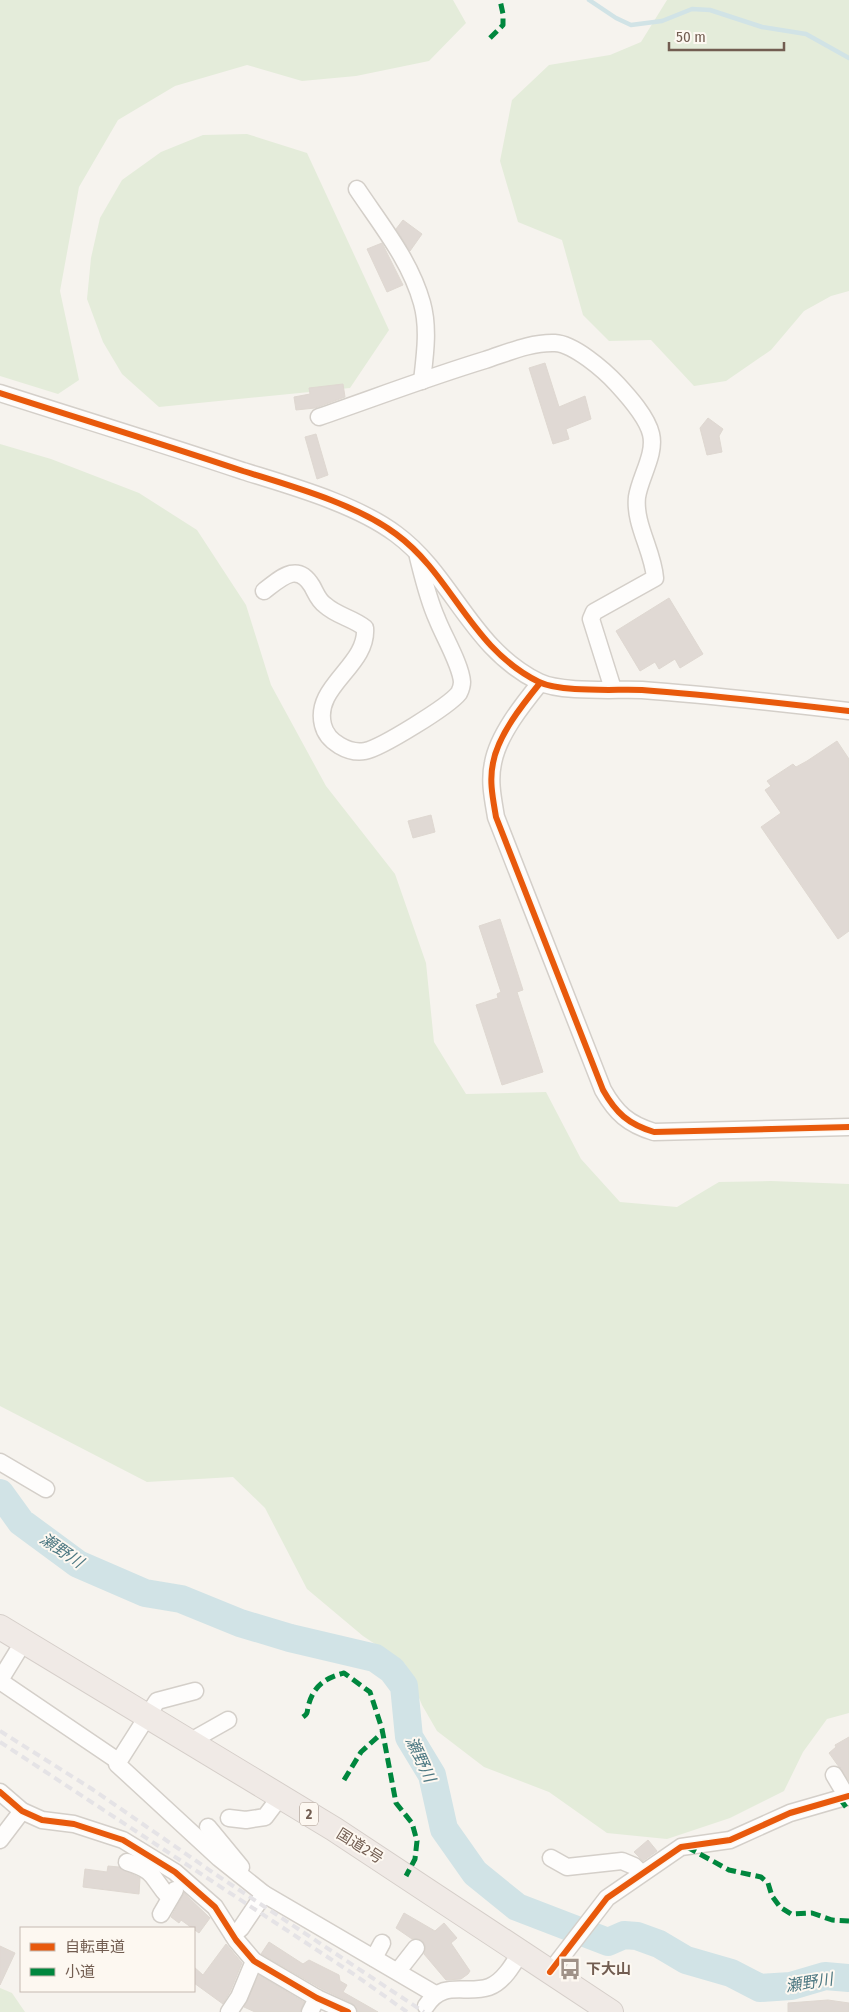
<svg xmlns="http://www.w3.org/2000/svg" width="849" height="2012" viewBox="0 0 849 2012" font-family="'Fira Sans Condensed','Noto Sans JP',sans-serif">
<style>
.green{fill:#e4ecda}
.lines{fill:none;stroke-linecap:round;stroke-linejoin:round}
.stream{stroke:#d1e3e6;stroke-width:4.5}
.river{stroke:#d1e3e6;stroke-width:28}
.building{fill:#e0d9d4;stroke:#dfd8d1}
.minor-casing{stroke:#d4cfc9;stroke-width:19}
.highway-casing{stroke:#d5cec9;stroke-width:26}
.minor{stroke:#fefdfc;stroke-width:16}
.highway{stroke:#f0eae6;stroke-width:24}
.rail{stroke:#e5e3e6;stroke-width:4;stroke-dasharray:8 5;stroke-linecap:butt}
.quiet{stroke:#00873e;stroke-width:5;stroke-dasharray:10 5;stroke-linecap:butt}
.cycleway-casing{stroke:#fdf8f1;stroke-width:9}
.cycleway{stroke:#e8590c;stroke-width:6}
.labels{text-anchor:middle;stroke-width:4;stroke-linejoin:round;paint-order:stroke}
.shield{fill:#fdf8f1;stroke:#9c8c81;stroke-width:1}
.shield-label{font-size:14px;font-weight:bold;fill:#725d51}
.street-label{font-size:15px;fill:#725d51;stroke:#fdf8f1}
.poi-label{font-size:15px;font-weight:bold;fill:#725d51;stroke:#fdf8f1;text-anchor:start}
.water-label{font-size:16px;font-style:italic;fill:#4d7882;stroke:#fdf8f1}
</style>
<rect width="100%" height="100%" fill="#f6f3ee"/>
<g class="green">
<polygon points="0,0 453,0 466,23 429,61 356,76 302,81 247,65 175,86 118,120 79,187 60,291 79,380 58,394 0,376"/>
<polygon points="667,0 849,0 849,291 831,296 804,311 771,350 726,381 694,386 651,340 609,341 583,315 562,240 518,222 500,161 512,100 549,65 610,55 641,42"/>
<polygon points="247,134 307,153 389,330 350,388 159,407 122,374 103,342 87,299 91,258 100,218 122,180 161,152 203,135"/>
<polygon points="0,444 51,459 139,493 197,530 246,605 271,685 326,786 395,874 426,963 434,1042 466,1094 546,1092 581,1159 620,1202 677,1207 719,1182 771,1181 849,1184 849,1713 827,1719 803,1752 784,1791 730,1818 667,1839 607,1833 549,1792 484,1767 437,1731 422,1705 405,1664 363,1636 307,1589 265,1508 233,1477 147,1482 0,1406"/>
<polygon points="0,1988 12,1993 25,2012 0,2012"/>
</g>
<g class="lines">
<polyline class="stream" points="589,0 616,18 631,25 662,21 692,9 710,10 762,27 806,34 849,58"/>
<polyline class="river" points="0,1493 21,1522 78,1564 145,1593 181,1599 240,1623 290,1638 375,1658 392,1670 404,1686 409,1737 432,1775 444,1829 475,1873 517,1907 608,1942 624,1935 637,1936 659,1944 686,1960 731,1973 760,1988 791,1986 825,1976 849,1978"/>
</g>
<g class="building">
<polygon points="403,220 422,234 410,251 396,229"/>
<polygon points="382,243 403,285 387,292 367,249"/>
<polygon points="545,363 559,407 585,396 591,419 566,429 569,439 553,444 529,368"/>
<polygon points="343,384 345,397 315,408 296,410 294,397 310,394 309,388"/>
<polygon points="708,418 723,429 719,436 722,452 707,455 700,428"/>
<polygon points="316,434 328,475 317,479 305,437"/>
<polygon points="669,598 703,654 680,668 675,659 659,669 655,662 640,671 616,631"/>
<polygon points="837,741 849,759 849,931 838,939 761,827 781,813 765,790 771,786 767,781 793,764 796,767 807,761"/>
<polygon points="431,815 435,832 413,838 408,821"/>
<polygon points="500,919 523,990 517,992 543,1072 502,1085 476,1005 498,998 497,994 501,992 479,926"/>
<polygon points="849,1737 849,1781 829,1753 836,1747 835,1745"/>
<polygon points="648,1840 657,1851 643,1861 634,1852"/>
<polygon points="108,1866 119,1867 140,1878 139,1894 83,1887 85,1869 107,1872"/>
<polygon points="184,1893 210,1918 199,1933 181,1920 179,1923 171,1917"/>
<polygon points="404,1913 435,1931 444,1923 457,1938 451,1943 470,1971 468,1974 461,1979 446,1980 424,1954 425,1945 422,1940 412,1939 396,1928"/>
<polygon points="269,1942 303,1964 309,1960 339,1975 340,1981 347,1985 343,1992 378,2012 358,2012 352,2003 322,1989 261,1954"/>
<polygon points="226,1944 242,1963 230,1992 223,2004 194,1983 194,1967 203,1975"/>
<polygon points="0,1946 15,1953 0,1985"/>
<polygon points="259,1975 304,2002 300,2012 255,2012 244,2007"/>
<polygon points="828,2000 849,2003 849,2012 788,2012 788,2003"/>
</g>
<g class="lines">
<g class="minor-casing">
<g id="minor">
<path d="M 357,189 C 381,225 410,260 422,303 C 429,328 425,355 422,381"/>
<path d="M 0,393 C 81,419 163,444 243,471 C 291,486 356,504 396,534 C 453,576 470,648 539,682 C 562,693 615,689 642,690 C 711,695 780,703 849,711"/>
<path d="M 319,417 C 374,398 429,377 485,360 C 507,353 531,342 555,343 C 574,344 604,370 617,384 C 629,397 647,417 651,434 C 656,454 640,477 637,497 C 634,524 653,551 655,578 L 594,612 L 591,619 L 613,689"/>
<path d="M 264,591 C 280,579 297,561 312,586 C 316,593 318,600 325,605 C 337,616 353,618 365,628 C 368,666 313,686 323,725 C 327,742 349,754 365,751 C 381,748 449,706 459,693 C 460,691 462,685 462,682 C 461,665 443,635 437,619 C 428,599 423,577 418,557"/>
<path d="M 540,683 C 523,704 498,735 493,763 C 489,781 493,799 496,817 L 603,1090 C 616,1113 628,1124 654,1132 L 849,1127"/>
<polyline points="0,1462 46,1489"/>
<polyline points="0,1680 24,1641"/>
<polyline points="0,1681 118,1761"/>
<polyline points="195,1691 157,1701 117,1764 219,1858 264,1894 435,1994"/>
<polyline points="189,1742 228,1720"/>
<polyline points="834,1775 847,1797"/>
<polyline points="0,1792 22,1811 42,1820 74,1824 123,1840 175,1872 215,1907 236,1940 254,1961 317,1998 348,2012"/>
<polyline points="229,1818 246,1820 265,1817 280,1797"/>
<polyline points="208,1827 241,1867"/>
<polyline points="0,1840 22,1811"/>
<polyline points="551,1858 567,1867 622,1861 634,1866 641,1873"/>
<path d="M 127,1862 C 159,1872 150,1878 170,1898"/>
<polyline points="161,1914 175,1890"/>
<polyline points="233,1935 241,1928 264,1894"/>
<polyline points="374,1958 382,1943"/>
<polyline points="398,1971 416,1948"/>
<polyline points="550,1972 607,1898 681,1847 730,1840 790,1813 849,1796"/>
<path d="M 426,2006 C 443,1979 465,1995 489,1987 C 503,1982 513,1965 520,1953"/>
<polyline points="229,2012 239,1997 254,1961"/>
<polyline points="310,2012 317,1998"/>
</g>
</g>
<g class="highway-casing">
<polyline id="highway" points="0,1627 334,1829 611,2012"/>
</g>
<use href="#minor" class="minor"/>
<use href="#highway" class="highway"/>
<g class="rail">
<polyline points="0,1731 92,1789 218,1876 424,2012"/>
<polyline points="0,1742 355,1975 407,2012"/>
</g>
<g class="quiet">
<polyline points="490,38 503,25 503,14 500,0"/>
<path d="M 303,1717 C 308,1713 307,1713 308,1707 C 313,1686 325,1678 344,1673 L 370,1692 L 382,1729 L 396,1803 L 412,1823 L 417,1841 L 415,1859 L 406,1876"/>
<polyline points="344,1780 361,1752 383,1732"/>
<polyline points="840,1799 849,1811"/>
<polyline points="687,1847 729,1870 761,1877 768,1883 772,1896 780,1907 791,1914 812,1913 832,1920 849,1921"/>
</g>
<g class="cycleway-casing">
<g id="cycleway">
<path d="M 0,393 C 81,419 163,444 243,471 C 291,486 356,504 396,534 C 453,576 470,648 539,682 C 562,693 615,689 642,690 C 711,695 780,703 849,711"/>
<path d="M 540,683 C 523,704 498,735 493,763 C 489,781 493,799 496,817 L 603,1090 C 616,1113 628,1124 654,1132 L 849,1127"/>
<polyline points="0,1792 22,1811 42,1820 74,1824 123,1840 175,1872 215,1907 236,1940 254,1961 317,1998 348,2012"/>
<polyline points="550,1972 607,1898 681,1847 730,1840 790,1813 849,1796"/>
</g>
</g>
<use href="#cycleway" class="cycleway"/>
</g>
<defs>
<g id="bus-bare" transform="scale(1.725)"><path d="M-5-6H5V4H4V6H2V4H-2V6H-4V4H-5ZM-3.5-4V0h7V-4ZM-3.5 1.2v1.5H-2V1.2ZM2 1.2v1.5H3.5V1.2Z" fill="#a09288" stroke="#fdf8f1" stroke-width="2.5" paint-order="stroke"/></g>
</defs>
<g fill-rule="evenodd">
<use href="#bus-bare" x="570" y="1969"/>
</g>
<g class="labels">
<rect class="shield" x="300" y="1802.5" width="18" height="23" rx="4"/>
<g class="shield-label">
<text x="309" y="1819">2</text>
</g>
<g class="street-label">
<text transform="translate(360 1846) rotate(32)" y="5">国道2号</text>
</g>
<g class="poi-label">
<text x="586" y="1974">下大山</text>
</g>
<g class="water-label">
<text transform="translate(62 1550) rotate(34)" y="6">瀬野川</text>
<text transform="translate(421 1759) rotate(65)" y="6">瀬野川</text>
<text transform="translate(809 1982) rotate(-9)" y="6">瀬野川</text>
</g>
</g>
<rect x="20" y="1927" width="175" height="65" fill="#fdf8f1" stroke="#c5bab1"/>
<rect x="30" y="1943" width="25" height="8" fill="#e8590c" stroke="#c5bab1"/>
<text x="65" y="1952" font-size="15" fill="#725d51">自転車道</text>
<rect x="30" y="1968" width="25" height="8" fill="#00873e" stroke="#c5bab1"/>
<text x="65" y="1977" font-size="15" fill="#725d51">小道</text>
<path d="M669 42v8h115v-8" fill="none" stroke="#725d51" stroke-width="2.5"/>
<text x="676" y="42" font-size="15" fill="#725d51" stroke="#fdf8f1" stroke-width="4" paint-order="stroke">50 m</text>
</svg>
